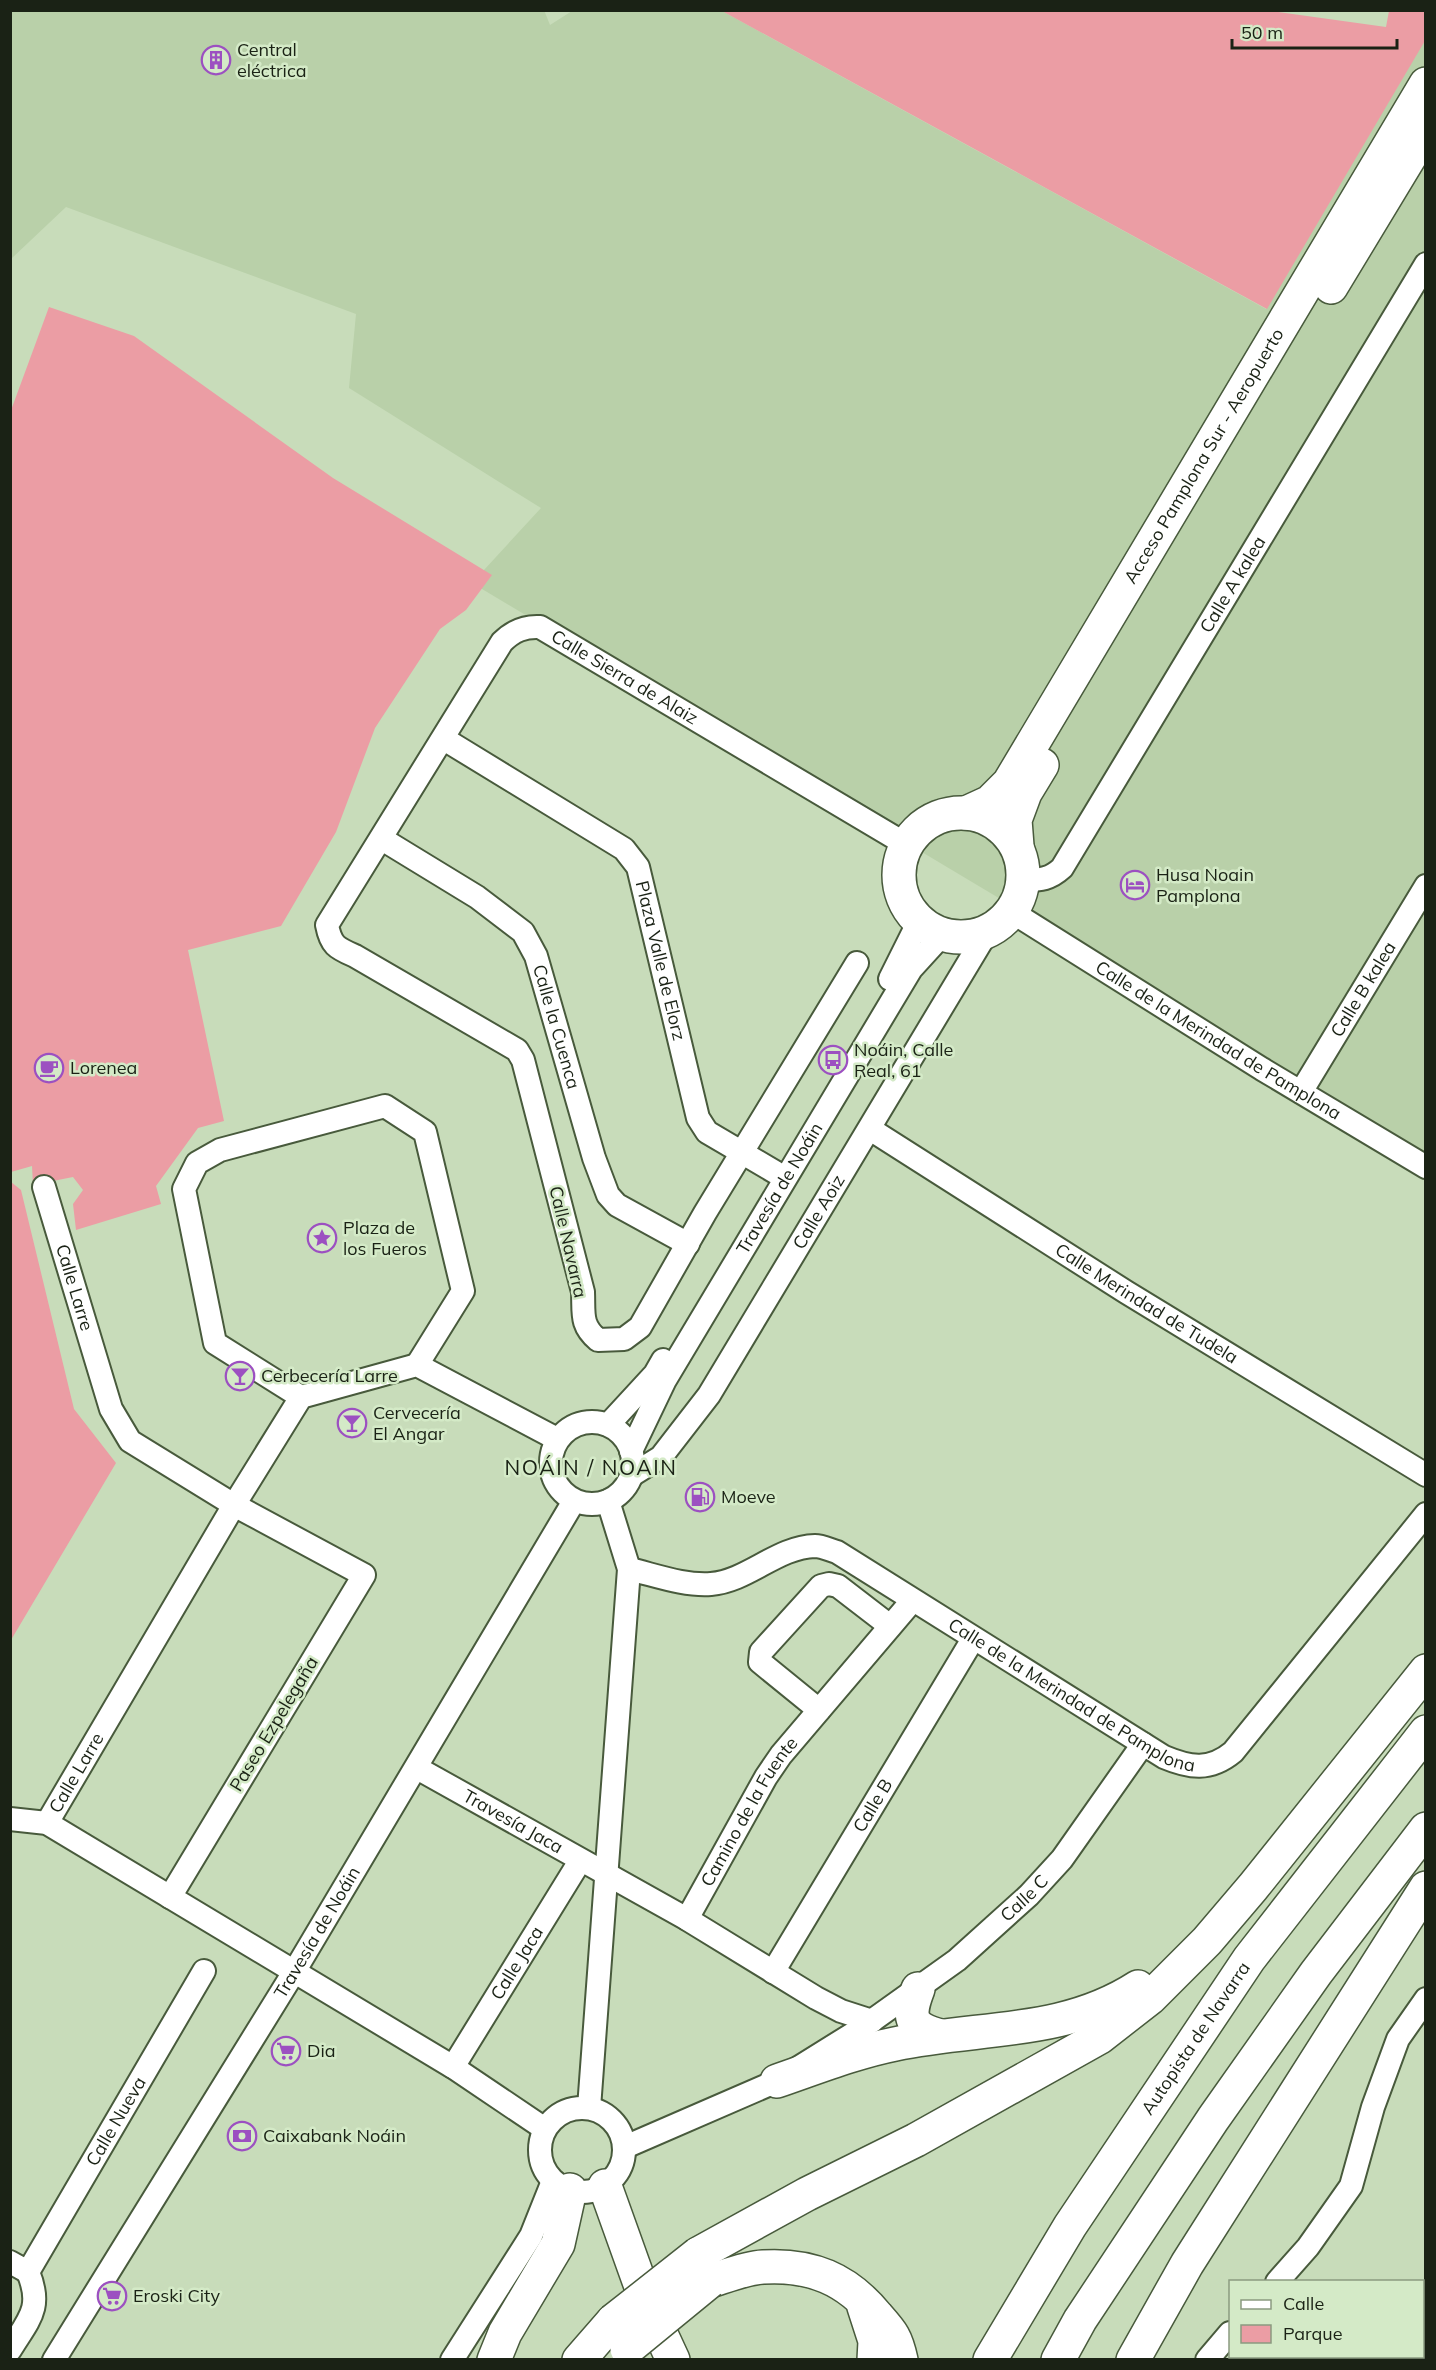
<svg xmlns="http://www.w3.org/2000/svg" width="1436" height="2370" viewBox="0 0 1436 2370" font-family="Mulish,sans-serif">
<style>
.built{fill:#b9d0a9}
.green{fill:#eb9da4}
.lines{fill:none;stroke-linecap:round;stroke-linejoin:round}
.minor-casing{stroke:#485a3c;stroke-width:26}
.highway-casing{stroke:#485a3c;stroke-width:36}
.minor{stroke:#fff;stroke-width:22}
.highway{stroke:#fff;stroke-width:33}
.highway-bridge-casing{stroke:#485a3c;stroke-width:36;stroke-linecap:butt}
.highway-bridge{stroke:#fff;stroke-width:33}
.labels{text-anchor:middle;stroke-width:5;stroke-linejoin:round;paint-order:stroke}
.poi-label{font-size:18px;fill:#1a2215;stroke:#d4eac7;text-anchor:start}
.street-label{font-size:18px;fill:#1a2215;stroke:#d4eac7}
.quarter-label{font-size:21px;letter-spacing:1.5px;fill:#1a2215;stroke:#d4eac7}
</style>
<rect width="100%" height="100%" fill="#c8dcba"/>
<polygon class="built" points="544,10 550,25 572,11 722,11 1266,309 1425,39 1425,1153 472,583 541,508 349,388 356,314 66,207 11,259 11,11"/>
<g class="green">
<polygon points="1271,11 1386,27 1389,11 1425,11 1426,39 1267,309 722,11"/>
<polygon points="49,307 134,336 333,478 492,575 466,610 440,629 375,728 336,832 281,926 188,950 224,1121 198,1128 156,1186 161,1204 76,1230 73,1204 83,1190 73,1177 33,1185 32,1166 11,1172 10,413"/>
<polygon points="11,1182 21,1190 74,1409 116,1463 11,1640"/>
</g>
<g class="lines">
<g class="minor-casing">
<g id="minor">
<path id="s1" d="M 444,739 L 624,849 L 638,867 L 698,1118 L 707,1132 L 775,1172"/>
<path id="s2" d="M 382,839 L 477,897 L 523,932 L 536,956 L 594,1158 L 608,1195 L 617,1205 L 688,1244"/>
<path id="s3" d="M 1024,880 C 1041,880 1050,879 1062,868 L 1426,264"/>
<path id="s4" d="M 1012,912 L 1262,1069 L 1426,1167"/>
<path id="s5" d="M 857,963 L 705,1213 L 640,1327 L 624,1339 L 598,1340 C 580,1325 584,1313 583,1292 L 523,1060 L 517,1050 L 355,956 C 337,948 331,946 327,925 L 502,642 C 513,631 524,626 540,627 L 907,845"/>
<polyline points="890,979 919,921"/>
<path id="s6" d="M 1301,1092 L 1426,886"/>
<path id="s7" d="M 870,1129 L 1126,1292 L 1426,1475"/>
<path id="s8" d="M 44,1187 L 111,1409 L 130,1441 L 234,1505 L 364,1575 L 170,1897"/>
<polyline points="301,1397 215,1343 184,1189 197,1163 220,1150 385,1106 425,1132 463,1291 417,1365"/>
<circle cx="592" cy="1463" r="41"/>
<polyline points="608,1425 655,1374 663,1360"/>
<path id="s9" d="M 631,1451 L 665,1380 L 911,969 L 942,935"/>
<path id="s10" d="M 632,1475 L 661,1457 L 709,1395 L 987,932"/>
<path id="s11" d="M 629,1569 C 655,1575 684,1586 711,1584 C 748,1581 777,1547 815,1546 C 822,1546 830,1550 837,1552 L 1164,1757 C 1190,1768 1210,1771 1233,1752 L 1426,1514"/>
<polyline points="819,1710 760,1662 761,1652 821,1586 829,1584 838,1586 890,1626"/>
<path id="s12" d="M 417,1768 L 687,1919 L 816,1998 L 841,2011 L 872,2021"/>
<polyline points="10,1819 47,1823 453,2067 545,2129"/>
<path id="s13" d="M 47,1823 L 234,1505 L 301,1397 L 417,1365 L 557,1439"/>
<path id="s14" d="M 687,1919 L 766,1777 L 781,1755 L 912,1601"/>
<path id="s15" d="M 773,1972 L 973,1639"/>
<path id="s16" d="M 453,2067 L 580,1861"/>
<circle cx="582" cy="2150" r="42"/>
<polyline points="589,2108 629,1569 608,1501"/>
<path id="s17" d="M 625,2147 L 777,2081 L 859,2030 L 957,1960 L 1029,1895 L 1062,1859 L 1143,1744"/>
<path id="s18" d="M 10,2262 L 28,2272 L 204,1971"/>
<polyline points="1277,2282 1308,2247 1351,2186 1373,2107 1398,2039 1426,1999"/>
<path d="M 10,2350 C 29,2319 43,2308 28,2272"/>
<path id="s19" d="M 54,2360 L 294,1972 L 574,1501"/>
<polyline points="452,2360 531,2236 553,2181"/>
<polyline points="1207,2360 1230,2333"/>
</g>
</g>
<g class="highway-casing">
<g id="highway">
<polyline points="1331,287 1426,130"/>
<circle cx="961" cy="875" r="62"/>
<path id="s20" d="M 966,813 L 990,802 L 1009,783 L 1426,84"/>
<polyline points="1017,846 1015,820 1025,793 1042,765"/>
<path d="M 918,1989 C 907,2018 910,2028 941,2036"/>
<path d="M 777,2081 C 815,2068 855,2052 895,2044 C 979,2026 1062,2036 1138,1987"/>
<polyline points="605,2186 648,2306 673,2360"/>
<polyline points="698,2254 807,2194 916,2140 1100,2037 1150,1998 1207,1941 1253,1887 1426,1671"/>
<path d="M 710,2281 C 726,2276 746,2268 763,2267 C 811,2264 847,2279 877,2316 C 892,2333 896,2337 901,2360"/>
<polyline points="864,2307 875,2341 874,2360"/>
<polyline points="494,2360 505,2333 558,2244 570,2190"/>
<polyline points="579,2360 613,2321"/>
<path id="s21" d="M 990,2360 L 1070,2226 L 1249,1959 L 1426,1732"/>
<polyline points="1058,2360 1080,2320 1213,2119 1316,1973 1426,1829"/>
<polyline points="1133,2360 1187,2264 1426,1888"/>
</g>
</g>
<use href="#minor" class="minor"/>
<use href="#highway" class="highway"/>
<g class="highway-bridge-casing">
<g id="highway-bridge">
<polyline points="613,2321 698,2254"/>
<polyline points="627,2349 710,2281"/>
</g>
</g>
<use href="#highway-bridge" class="highway-bridge"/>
</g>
<defs>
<g id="building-ring" transform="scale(1.5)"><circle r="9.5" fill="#d4eac7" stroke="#9c50c1" stroke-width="1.5"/><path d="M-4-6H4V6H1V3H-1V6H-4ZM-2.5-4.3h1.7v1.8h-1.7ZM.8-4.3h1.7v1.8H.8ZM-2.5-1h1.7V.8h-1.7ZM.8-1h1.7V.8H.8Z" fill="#9c50c1"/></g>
<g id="hotel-ring" transform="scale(1.5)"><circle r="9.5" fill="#d4eac7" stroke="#9c50c1" stroke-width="1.5"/><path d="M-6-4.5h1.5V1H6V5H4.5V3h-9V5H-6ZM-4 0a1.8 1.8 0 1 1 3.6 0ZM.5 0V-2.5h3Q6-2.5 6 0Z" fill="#9c50c1"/></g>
<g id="bus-ring" transform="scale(1.5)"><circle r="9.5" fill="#d4eac7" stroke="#9c50c1" stroke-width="1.5"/><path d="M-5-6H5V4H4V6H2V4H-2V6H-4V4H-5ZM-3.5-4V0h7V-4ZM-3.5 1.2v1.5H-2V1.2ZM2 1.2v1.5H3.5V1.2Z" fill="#9c50c1"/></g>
<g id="cafe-ring" transform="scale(1.5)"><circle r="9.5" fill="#d4eac7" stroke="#9c50c1" stroke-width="1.5"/><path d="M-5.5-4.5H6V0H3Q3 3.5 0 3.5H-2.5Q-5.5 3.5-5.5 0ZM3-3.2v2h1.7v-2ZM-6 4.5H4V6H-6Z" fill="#9c50c1"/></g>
<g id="sight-ring" transform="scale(1.5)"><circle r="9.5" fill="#d4eac7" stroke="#9c50c1" stroke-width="1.5"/><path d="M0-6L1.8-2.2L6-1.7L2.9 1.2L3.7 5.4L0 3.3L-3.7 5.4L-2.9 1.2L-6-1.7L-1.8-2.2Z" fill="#9c50c1"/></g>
<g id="bar-ring" transform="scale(1.5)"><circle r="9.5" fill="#d4eac7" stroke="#9c50c1" stroke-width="1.5"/><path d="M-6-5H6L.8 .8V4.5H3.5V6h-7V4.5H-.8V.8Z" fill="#9c50c1"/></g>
<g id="fuel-ring" transform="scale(1.5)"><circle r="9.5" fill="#d4eac7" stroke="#9c50c1" stroke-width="1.5"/><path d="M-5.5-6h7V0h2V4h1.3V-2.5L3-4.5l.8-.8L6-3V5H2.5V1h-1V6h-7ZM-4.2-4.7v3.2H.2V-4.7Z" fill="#9c50c1"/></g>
<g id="supermarket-ring" transform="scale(1.5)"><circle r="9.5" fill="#d4eac7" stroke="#9c50c1" stroke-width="1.5"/><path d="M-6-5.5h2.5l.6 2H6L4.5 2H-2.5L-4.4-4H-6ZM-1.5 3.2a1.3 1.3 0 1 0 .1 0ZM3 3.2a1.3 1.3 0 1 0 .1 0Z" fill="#9c50c1"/></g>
<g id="bank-ring" transform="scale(1.5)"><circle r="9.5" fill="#d4eac7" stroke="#9c50c1" stroke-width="1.5"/><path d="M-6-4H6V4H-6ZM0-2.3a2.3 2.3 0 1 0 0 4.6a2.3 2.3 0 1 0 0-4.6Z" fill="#9c50c1"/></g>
</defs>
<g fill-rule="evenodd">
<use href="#building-ring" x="216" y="60"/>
<use href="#hotel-ring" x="1135" y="885"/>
<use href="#bus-ring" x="833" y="1060"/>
<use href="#cafe-ring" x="49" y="1068"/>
<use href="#sight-ring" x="322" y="1238"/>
<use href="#bar-ring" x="240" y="1376"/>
<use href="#bar-ring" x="352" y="1423"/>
<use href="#fuel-ring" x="700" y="1497"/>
<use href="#supermarket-ring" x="286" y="2051"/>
<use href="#bank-ring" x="242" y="2136"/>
<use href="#supermarket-ring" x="112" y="2296"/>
</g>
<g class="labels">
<g class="poi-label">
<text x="237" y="56">Central<tspan x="237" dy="21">eléctrica</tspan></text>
<text x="1156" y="881">Husa Noain<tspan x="1156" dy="21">Pamplona</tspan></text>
<text x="854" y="1056">Noáin, Calle<tspan x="854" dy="21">Real, 61</tspan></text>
<text x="70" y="1074">Lorenea</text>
<text x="343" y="1234">Plaza de<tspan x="343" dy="21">los Fueros</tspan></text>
<text x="261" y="1382">Cerbecería Larre</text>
<text x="373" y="1419">Cervecería<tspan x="373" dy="21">El Angar</tspan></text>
<text x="721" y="1503">Moeve</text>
<text x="307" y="2057">Dia</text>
<text x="263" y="2142">Caixabank Noáin</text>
<text x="133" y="2302">Eroski City</text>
</g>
<g class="street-label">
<text dy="6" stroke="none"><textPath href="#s20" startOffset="434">Acceso Pamplona Sur - Aeropuerto</textPath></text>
<text dy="6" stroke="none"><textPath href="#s3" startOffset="372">Calle A kalea</textPath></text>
<text dy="6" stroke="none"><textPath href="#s5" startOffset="1479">Calle Sierra de Alaiz</textPath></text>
<text dy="6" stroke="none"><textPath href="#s1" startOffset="330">Plaza Valle de Elorz</textPath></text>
<text dy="6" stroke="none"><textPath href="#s6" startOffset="120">Calle B kalea</textPath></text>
<text dy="6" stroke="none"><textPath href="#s2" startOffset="270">Calle la Cuenca</textPath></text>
<text dy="6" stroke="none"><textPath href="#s4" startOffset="243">Calle de la Merindad de Pamplona</textPath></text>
<text dy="6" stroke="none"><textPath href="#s9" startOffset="302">Travesía de Noáin</textPath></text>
<text dy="6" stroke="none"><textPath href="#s10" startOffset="326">Calle Aoiz</textPath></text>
<text transform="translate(568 1242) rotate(77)" y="6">Calle Navarra</text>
<text dy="6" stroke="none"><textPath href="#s8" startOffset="105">Calle Larre</textPath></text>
<text dy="6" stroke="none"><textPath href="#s7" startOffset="327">Calle Merindad de Tudela</textPath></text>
<text dy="6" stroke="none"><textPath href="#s11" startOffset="494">Calle de la Merindad de Pamplona</textPath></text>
<text transform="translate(274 1724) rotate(-59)" y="6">Paseo Ezpelegaña</text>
<text dy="6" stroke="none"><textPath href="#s13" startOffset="58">Calle Larre</textPath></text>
<text dy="6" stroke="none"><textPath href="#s15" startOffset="194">Calle B</textPath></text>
<text dy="6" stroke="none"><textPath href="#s14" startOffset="124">Camino de la Fuente</textPath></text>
<text dy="6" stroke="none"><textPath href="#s12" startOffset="110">Travesía Jaca</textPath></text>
<text dy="6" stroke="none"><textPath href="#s17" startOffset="474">Calle C</textPath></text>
<text dy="6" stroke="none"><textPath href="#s19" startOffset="502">Travesía de Noáin</textPath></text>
<text dy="6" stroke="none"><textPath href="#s16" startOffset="122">Calle Jaca</textPath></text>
<text dy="6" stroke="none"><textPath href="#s21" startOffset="382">Autopista de Navarra</textPath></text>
<text dy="6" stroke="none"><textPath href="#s18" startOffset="195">Calle Nueva</textPath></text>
</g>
<g class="quarter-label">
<text x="591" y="1475">NOÁIN / NOAIN</text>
</g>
</g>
<rect width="1436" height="2370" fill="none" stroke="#1a2215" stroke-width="24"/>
<rect x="1229" y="2280" width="195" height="78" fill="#d4eac7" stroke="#8a9a80" stroke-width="1.5"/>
<rect x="1241" y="2300" width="30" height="9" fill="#ffffff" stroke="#8a9a80" stroke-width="1.5"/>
<text x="1283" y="2310" font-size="18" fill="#1a2215">Calle</text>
<rect x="1241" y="2325" width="30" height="18" fill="#eb9da4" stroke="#8a9a80" stroke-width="1.5"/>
<text x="1283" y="2340" font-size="18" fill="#1a2215">Parque</text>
<path d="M1232 39v9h165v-9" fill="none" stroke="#1a2215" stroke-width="3"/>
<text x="1241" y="39" font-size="18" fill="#1a2215" stroke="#d4eac7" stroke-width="4.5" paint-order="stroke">50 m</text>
</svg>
